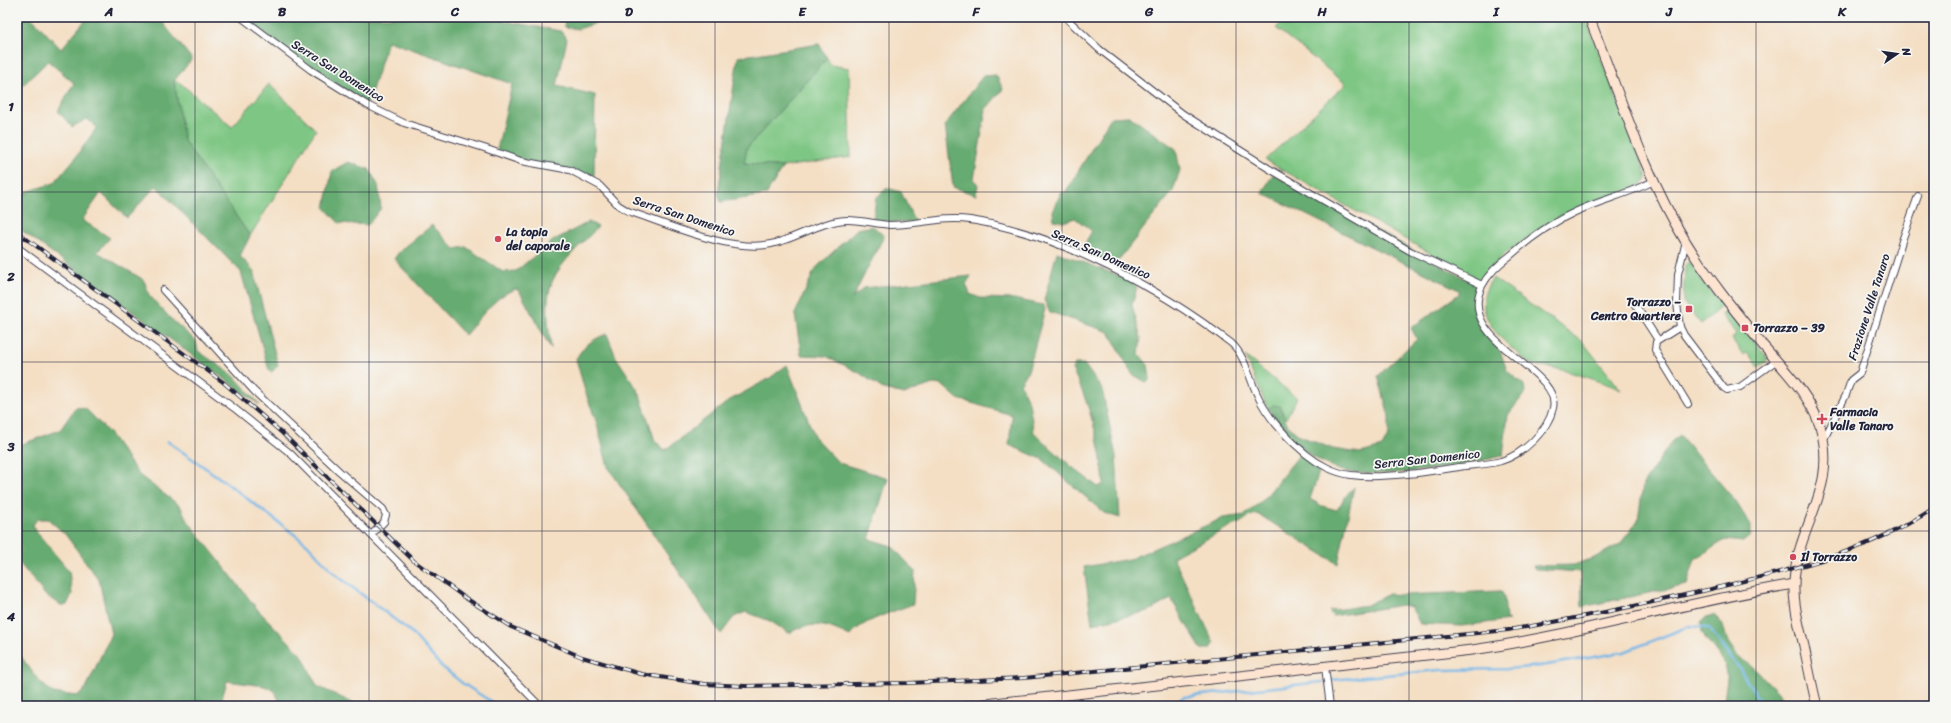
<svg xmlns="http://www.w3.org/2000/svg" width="1951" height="723" viewBox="0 0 1951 723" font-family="Sriracha,sans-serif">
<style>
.green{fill:#7ec683;stroke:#50745f}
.forest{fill:#66ab71;stroke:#446656}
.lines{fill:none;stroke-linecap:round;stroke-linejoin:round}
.stream{stroke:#72b6e8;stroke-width:2.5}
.street-casing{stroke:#423e50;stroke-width:8}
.secondary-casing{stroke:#423e50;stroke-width:11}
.street{stroke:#fff;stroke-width:6}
.secondary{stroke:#fde4d0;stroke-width:9}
.rail-casing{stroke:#22223b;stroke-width:4}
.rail{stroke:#f6f6f2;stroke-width:2.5;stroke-dasharray:8;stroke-linecap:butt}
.grid{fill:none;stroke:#22223b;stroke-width:1;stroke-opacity:0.55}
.poi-dot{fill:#d1495b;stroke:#f6f6f2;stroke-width:1.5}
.labels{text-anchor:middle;stroke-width:3.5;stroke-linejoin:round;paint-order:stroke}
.street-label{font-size:12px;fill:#22223b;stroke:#f6f6f2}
.poi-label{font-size:12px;font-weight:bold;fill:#22223b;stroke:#f6f6f2;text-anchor:start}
.neatline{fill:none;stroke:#22223b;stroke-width:1.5}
.grid-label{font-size:13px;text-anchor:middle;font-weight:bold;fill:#22223b}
</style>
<rect width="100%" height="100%" fill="#f6f6f2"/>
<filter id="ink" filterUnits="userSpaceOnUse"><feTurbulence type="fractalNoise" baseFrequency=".025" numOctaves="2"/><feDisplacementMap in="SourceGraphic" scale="8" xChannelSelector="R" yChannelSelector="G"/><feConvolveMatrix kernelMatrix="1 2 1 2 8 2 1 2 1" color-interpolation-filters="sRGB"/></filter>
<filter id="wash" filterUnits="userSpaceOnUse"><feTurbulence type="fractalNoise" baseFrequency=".012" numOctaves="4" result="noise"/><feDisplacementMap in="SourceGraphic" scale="16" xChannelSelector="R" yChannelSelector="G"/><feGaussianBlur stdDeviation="0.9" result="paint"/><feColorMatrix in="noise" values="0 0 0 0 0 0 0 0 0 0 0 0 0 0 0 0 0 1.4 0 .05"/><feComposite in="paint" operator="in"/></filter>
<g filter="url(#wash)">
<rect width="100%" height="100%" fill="#f4dfc4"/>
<g class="green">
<polygon points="1288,17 1585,17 1646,174 1647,180 1638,187 1562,215 1502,256 1481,282 1265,160 1346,84 1276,28"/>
<polygon points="827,58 831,65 849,68 851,157 783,167 744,163 747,148"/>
<polygon points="174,81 179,82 232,127 269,84 316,130 250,236 184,141"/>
<polygon points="1688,262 1691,263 1704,283 1723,305 1701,324 1683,302 1685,265"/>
<path d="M 1493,278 L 1582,341 L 1621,390 C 1599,380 1577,374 1554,368 C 1547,366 1540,367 1533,365 C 1527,363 1521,356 1516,352 C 1493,333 1470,306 1493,278 Z"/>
<polygon points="1728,310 1766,356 1767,361 1758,367 1747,352 1743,355 1732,339 1736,334 1722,314"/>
<polygon points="1245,356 1297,398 1285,420 1281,414 1268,409"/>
</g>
<g class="forest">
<polygon points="17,17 31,17 61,49 88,17 126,17 129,20 132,17 158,17 192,59 174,81 184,141 250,236 240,256 253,270 278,365 272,372 269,370 241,272 156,186 127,218 101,193 82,220 110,238 97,252 144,280 149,295 171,319 196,341 198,351 234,376 260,405 17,227 17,195 54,183 76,157 97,127 87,119 72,127 58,111 74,83 48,61 20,88 17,87 17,38 21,33 17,27"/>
<polygon points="241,17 480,17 561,31 567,39 557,86 595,95 594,180 526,161 497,150 512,84 388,41 367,105 311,70"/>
<polygon points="565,17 616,17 578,29 565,27 564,21"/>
<polygon points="819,44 827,58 747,148 744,163 783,167 766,195 721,202 718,193 738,57"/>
<polygon points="996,75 1003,89 986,109 974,179 978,185 976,195 953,187 945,125 983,76"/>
<polygon points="1129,116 1176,149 1180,170 1173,191 1113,267 1080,252 1092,231 1075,218 1063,222 1054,220 1053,211 1061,192 1065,193 1111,117"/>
<polygon points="348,162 369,169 378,185 381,208 368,225 339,223 325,208 332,171"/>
<path d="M 1273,174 L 1479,286 L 1474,302 L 1477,317 L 1487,335 L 1500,350 L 1507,371 L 1524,385 L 1525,393 L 1508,415 L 1503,456 C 1459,466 1393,478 1348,472 C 1339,471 1328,465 1320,461 C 1298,450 1282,427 1268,409 L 1273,405 L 1280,406 L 1288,426 L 1300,436 L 1333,449 L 1361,453 L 1382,447 L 1389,434 L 1389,416 L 1378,376 L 1417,339 L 1411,328 L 1459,294 L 1459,290 L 1262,193 Z"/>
<polygon points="887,188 901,192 915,222 890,222 873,220 876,198"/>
<path d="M 589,222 L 598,227 C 583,243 561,261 552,282 C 544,302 549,328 551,349 L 520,292 L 516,289 C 495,295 479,320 465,335 L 394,259 L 399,252 L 432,225 L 455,249 L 466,247 L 503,272 L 516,271 L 554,240 Z"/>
<path d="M 873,226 L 884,236 L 852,299 L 864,288 L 971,276 L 966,284 L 970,294 L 980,298 L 1014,299 L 1043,305 L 1045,309 L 1028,371 L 1020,384 L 1029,402 L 1034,433 L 1072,467 L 1098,487 L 1104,484 C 1101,445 1090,404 1072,369 L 1075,364 L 1084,364 L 1102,389 L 1116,456 L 1120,518 L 1104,513 L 1042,459 L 1009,445 L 1012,415 L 958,399 L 942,385 L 933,384 L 904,394 L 883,389 L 858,372 L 826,356 L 801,355 L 795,314 L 815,269 L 857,229 Z"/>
<polygon points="1057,252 1130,280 1137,287 1132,305 1141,338 1139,354 1148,365 1150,379 1146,382 1132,374 1109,332 1050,312 1044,300"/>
<path d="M 607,334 L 616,357 L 639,392 L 655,441 L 665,450 L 730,400 L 770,378 L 787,365 L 815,438 L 839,463 L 888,478 L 869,539 L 892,546 L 915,571 L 913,604 C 896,611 860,621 850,636 C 827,625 813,620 789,633 L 770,621 L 746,612 L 734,617 L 721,634 L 608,467 L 596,421 L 585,391 L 576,359 C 582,347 594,338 607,334 Z"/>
<polygon points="76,407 86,409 110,434 139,475 180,506 188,521 258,610 302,655 317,686 359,706 278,706 279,701 275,691 264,686 227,681 221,702 221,706 17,706 17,651 39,681 53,693 77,696 82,693 87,686 111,634 99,580 65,534 48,519 37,519 33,525 35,530 69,571 72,594 67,605 61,605 46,596 17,560 17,446 60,430"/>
<polygon points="1680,435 1736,502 1751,526 1751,535 1743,542 1725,540 1695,559 1687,585 1582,607 1581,572 1535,569 1533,566 1574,565 1594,558 1620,544 1638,521 1643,484 1672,441"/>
<path d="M 1300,454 L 1320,469 L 1310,499 L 1322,506 L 1337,510 L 1345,497 L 1354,487 L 1338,564 L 1258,514 C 1246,515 1242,525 1231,526 L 1173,557 L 1214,643 L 1211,649 L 1201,649 L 1171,599 L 1149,611 L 1092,624 L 1084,567 L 1130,559 L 1223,518 L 1245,515 L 1264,499 Z"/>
<polygon points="1501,591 1504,596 1506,619 1509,620 1462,626 1420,624 1411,607 1402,605 1333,616 1329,611 1367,605 1389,594 1402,595"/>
<path d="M 1714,615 L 1722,623 L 1728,642 L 1738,657 L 1752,666 L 1778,692 L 1785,706 L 1725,706 C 1722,693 1730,682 1726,669 C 1722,655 1710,646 1703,634 C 1701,631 1702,626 1701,622 L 1706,617 Z"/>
</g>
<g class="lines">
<g class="stream">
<polyline points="167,441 224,481 307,544 335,574 411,632 440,665 462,683 498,706"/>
<polyline points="1332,680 1440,670 1507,669 1541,666 1624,652 1690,626 1709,628 1737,665 1759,700 1766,706"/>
<polyline points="1168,706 1184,697 1322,682"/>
</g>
</g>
</g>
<g filter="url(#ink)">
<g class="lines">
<g class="street-casing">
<g id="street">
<path d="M 241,17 L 311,70 L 367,105 L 404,123 L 484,148 L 521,161 L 570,170 L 600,186 L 618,205 L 628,211 C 667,224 731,253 771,244 C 796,239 823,220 848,220 C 862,220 876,224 890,225 C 916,225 944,216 970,220 C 1061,234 1159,288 1231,343 C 1245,355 1249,378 1257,394 C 1267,418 1286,437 1306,454 C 1318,464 1335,473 1351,475 C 1382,479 1427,472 1459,467 C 1472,465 1487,465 1501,461 C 1523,454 1548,431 1553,408 C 1562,369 1455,342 1482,286 C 1488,274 1500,263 1511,255 C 1530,238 1551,223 1575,212 C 1601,200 1628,194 1654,181"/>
<polyline points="1065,17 1099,49 1183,114 1268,168 1410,251 1482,285"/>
<polyline points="1686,241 1678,274 1677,303 1680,327 1684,335 1724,388 1727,390 1740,387 1777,360"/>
<polyline points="17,247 234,408 290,453 540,706"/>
<polyline points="163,290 254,391 339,471 383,509 386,515 384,522 371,535"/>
<polyline points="1634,303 1658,340"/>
<polyline points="1680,327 1656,342 1655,350 1688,404"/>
<polyline points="1823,441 1846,395 1851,380 1860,373 1903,238 1918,196"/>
<polyline points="1325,667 1330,706"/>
</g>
</g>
<g class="secondary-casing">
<g id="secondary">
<path d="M 1589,17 C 1618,90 1644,174 1686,242 C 1708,278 1734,310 1761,343 C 1783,369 1809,393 1820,426 C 1839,490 1797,524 1794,582 C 1793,603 1799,626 1804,646 C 1808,666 1812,686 1817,706"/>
<path d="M 968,706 L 1472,650 C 1580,634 1686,602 1794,584"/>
</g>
</g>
<use href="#street" class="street"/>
<use href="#secondary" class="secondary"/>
<g class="rail-casing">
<path id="rail" d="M 17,232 L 223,382 L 282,433 L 414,561 L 464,597 L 511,627 L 582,657 L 641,674 L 704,684 L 745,686 L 908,683 L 1024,678 L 1508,630 C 1575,619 1641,605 1707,590 C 1786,571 1865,554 1934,508"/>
</g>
<use href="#rail" class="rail"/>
</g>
</g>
<path class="grid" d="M 195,17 L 195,706M 369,17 L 369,706M 542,17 L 542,706M 715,17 L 715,706M 889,17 L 889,706M 1062,17 L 1062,706M 1236,17 L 1236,706M 1409,17 L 1409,706M 1582,17 L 1582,706M 1756,17 L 1756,706M 17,192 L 1934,192M 17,362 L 1934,362M 17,531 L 1934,531"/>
<g class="poi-dot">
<circle cx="498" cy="239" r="4"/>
<rect x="1685" y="305" width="8" height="8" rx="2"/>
<rect x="1741" y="324" width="8" height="8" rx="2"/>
<path d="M1820 413h4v4h4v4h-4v4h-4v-4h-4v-4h4z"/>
<circle cx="1793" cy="557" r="4"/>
</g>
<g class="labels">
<g class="street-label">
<text transform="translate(338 71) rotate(32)" y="4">Serra San Domenico</text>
<text transform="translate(684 216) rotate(18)" y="4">Serra San Domenico</text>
<text transform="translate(1101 254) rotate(24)" y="4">Serra San Domenico</text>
<text transform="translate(1869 307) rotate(-72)" y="4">Frazione Valle Tanaro</text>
<text transform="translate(1427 459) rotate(-6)" y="4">Serra San Domenico</text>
</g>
<g class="poi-label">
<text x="506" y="236">La topia<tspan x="506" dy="14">del caporale</tspan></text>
<text x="1681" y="306" text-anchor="end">Torrazzo –<tspan x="1681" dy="14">Centro Quartiere</tspan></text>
<text x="1753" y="332">Torrazzo – 39</text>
<text x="1830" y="416">Farmacia<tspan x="1830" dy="14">Valle Tanaro</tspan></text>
<text x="1801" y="561">Il Torrazzo</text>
</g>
</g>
<rect width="1951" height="723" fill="none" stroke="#f6f6f2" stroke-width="44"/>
<g transform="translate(1897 54) rotate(77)" stroke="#f6f6f2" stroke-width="3" paint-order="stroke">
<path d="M0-3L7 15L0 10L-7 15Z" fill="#22223b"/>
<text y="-6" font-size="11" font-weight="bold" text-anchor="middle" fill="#22223b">N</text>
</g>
<rect x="22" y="22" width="1907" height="679" class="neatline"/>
<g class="grid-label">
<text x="109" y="16">A</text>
<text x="282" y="16">B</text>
<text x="455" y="16">C</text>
<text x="629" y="16">D</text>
<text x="802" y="16">E</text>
<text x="976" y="16">F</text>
<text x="1149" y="16">G</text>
<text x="1322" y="16">H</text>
<text x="1496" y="16">I</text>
<text x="1669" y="16">J</text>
<text x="1842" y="16">K</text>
<text x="11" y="111">1</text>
<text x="11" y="281">2</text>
<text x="11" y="451">3</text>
<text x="11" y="621">4</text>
</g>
</svg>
